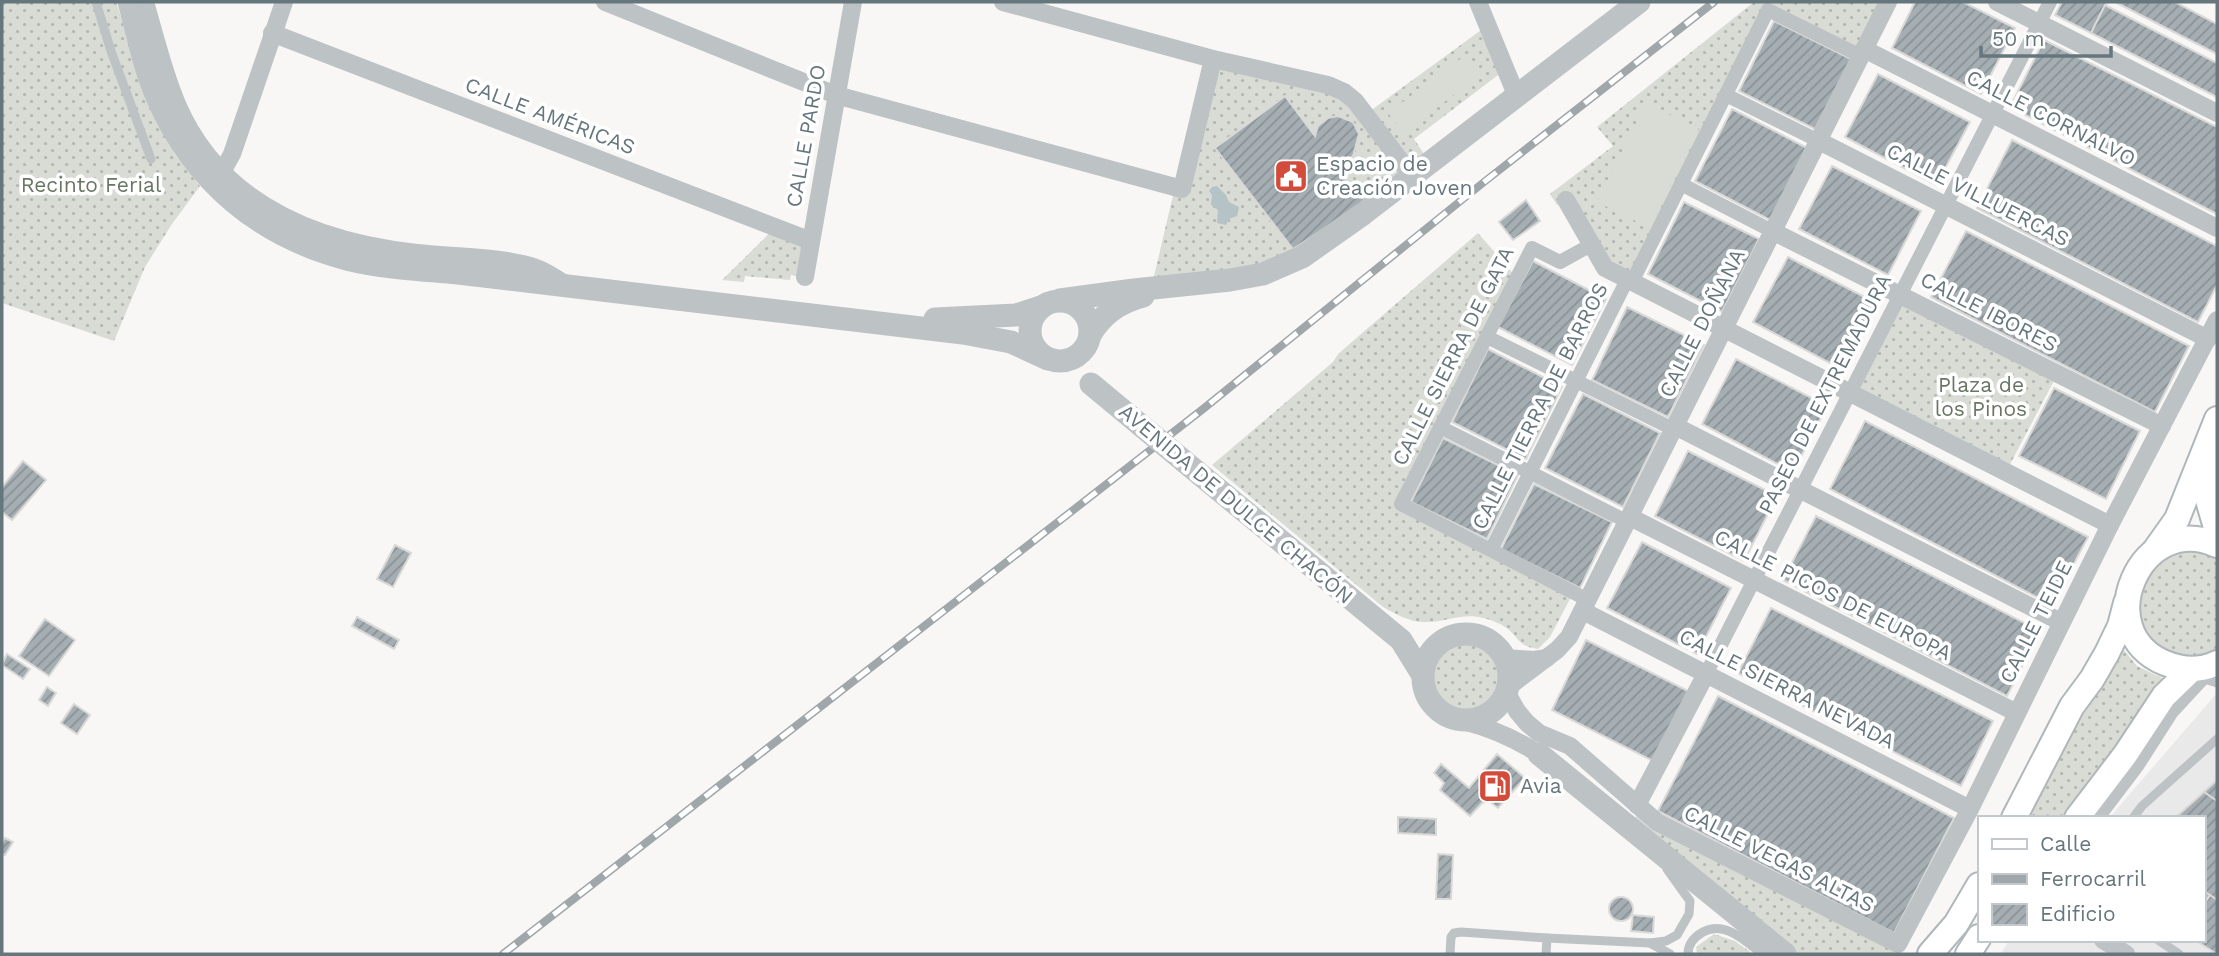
<svg xmlns="http://www.w3.org/2000/svg" width="2219" height="956" viewBox="0 0 2219 956" font-family="'Work Sans',sans-serif">
<style>
.built{fill:#e9e9e9}
.grass{fill:url(#grass-dots)}
.pitch{fill:#d8dcd5}
.water{fill:#b6c3c6}
.building{fill:url(#building-hatch);stroke:#d9d9d8;stroke-width:2}
.lines{fill:none;stroke-linecap:round;stroke-linejoin:round}
.secondary-casing{stroke:#b0b7ba;stroke-width:28}
.service{stroke:#bdc2c5;stroke-width:9}
.pedestrian{stroke:#bdc2c5;stroke-width:14}
.minor{stroke:#bdc2c5;stroke-width:18}
.tertiary{stroke:#bdc2c5;stroke-width:23}
.secondary{stroke:#fff;stroke-width:24}
.rail-casing{stroke:#a0a7ab;stroke-width:8}
.rail{stroke:#fff;stroke-width:5;stroke-dasharray:16;stroke-linecap:butt}
.tertiary-bridge{stroke:#bdc2c5;stroke-width:23}
.labels{text-anchor:middle;stroke-width:7;stroke-linejoin:round;paint-order:stroke}
.street-label{font-size:21px;fill:#66767d;stroke:#fff}
.poi-label{font-size:21px;fill:#66767d;stroke:#fff;text-anchor:start}
.park-label{font-size:21px;fill:#697664;stroke:#fff}
</style>
<defs>
<pattern id="grass-dots" width="8" height="8" patternUnits="userSpaceOnUse" patternTransform="scale(1.75)"><rect width="8" height="8" fill="#d8dcd5"/><path d="M2 2h.1M6 6h.1" fill="none" stroke="#b3b7b2" stroke-width="1.8" stroke-linecap="round"/></pattern>
<pattern id="building-hatch" width="6" height="6" patternUnits="userSpaceOnUse" patternTransform="scale(1.75)"><rect width="6" height="6" fill="#a5aeb2"/><path d="M-1 1l2-2M0 6l6-6M5 7l2-2" fill="none" stroke="#8a9296"/></pattern>
</defs>
<rect width="100%" height="100%" fill="#f8f7f5"/>
<polygon class="built" points="2217,693 2217,954 2001,954 2009,940 2203,940 2203,818 2109,818"/>
<g class="grass">
<polygon points="2,2 116,2 154,115 175,154 200,186 172,224 145,267 114,341 2,303"/>
<polygon points="1754,2 1888,2 1861,56 1769,10 1632,282 1605,268 1566,201 1557,205 1550,194 1613,146 1597,127"/>
<path d="M 1488,25 L 1506,69 L 1414,139 L 1430,163 L 1369,209 L 1333,162 L 1345,161 L 1353,156 L 1359,135 L 1353,122 C 1335,115 1322,115 1315,136 L 1285,97 L 1293,249 L 1263,274 L 1151,289 L 1175,187 L 1213,59 L 1328,85 L 1366,114 Z"/>
<polygon points="776,227 811,241 805,277 791,275 790,280 745,276 744,282 722,280"/>
<path d="M 1478,233 L 1517,278 L 1401,504 L 1572,595 L 1550,637 L 1538,649 C 1519,646 1521,641 1508,629 C 1502,624 1491,620 1483,618 C 1462,612 1444,623 1424,622 C 1409,622 1396,614 1383,607 L 1212,465 L 1333,362 L 1338,354 Z"/>
<polygon points="1901,294 2058,373 2006,472 1851,393"/>
<polygon points="2188,547 2217,554 2217,655 2184,660 2152,645 2136,614 2141,579 2152,563"/>
<circle cx="1466" cy="677" r="39"/>
<polygon points="2124,650 2137,666 2164,679 2105,766 2064,818 2026,818 2079,712"/>
<polygon points="1642,810 1898,944 1901,954 1785,954 1626,827"/>
<polygon points="1714,934 1735,941 1753,954 1697,954 1696,947"/>
</g>
<g class="pitch">
<polygon points="1464,56 1479,76 1403,133 1388,113"/>
<polygon points="1646,103 1699,129 1650,228 1597,202"/>
</g>
<polygon class="water" points="1217,186 1226,195 1229,202 1239,207 1237,216 1229,219 1226,225 1217,223 1218,210 1211,205 1212,195 1209,191 1212,187"/>
<g class="building">
<polygon points="1915,2 1963,2 2015,28 1981,94 1892,48"/>
<polygon points="2062,2 2107,2 2091,33 2055,15"/>
<polygon points="2115,2 2175,2 2217,24 2217,54"/>
<polygon points="2105,5 2217,63 2217,97 2091,33"/>
<polygon points="1774,21 1851,59 1815,129 1739,91"/>
<polygon points="2044,40 2217,127 2217,214 2010,107"/>
<polygon points="1878,74 1970,122 1936,185 1845,137"/>
<polygon points="1285,96 1315,136 1318,126 1328,118 1338,116 1353,122 1359,134 1353,156 1345,161 1333,162 1356,191 1366,201 1293,249 1215,148"/>
<polygon points="1732,109 1807,148 1770,220 1695,181"/>
<polygon points="2012,140 2217,246 2217,285 2198,322 1977,208"/>
<polygon points="1832,166 1921,211 1888,275 1799,229"/>
<polygon points="1526,200 1540,221 1513,240 1499,222"/>
<polygon points="1684,202 1759,239 1722,312 1648,274"/>
<polygon points="1966,231 2189,346 2155,412 1931,297"/>
<polygon points="1788,257 1876,303 1841,369 1753,322"/>
<polygon points="1533,261 1606,299 1572,365 1498,327"/>
<polygon points="1627,307 1704,345 1668,417 1592,380"/>
<polygon points="1488,349 1562,387 1526,459 1452,422"/>
<polygon points="1736,359 1827,406 1793,472 1702,424"/>
<polygon points="2054,388 2140,431 2106,499 2019,456"/>
<polygon points="1583,394 1660,433 1623,507 1545,468"/>
<polygon points="1865,421 2088,537 2052,605 1830,489"/>
<polygon points="1443,438 1518,475 1487,539 1411,502"/>
<polygon points="1688,451 1777,496 1744,561 1655,516"/>
<polygon points="23,461 46,480 12,520 2,512 2,487"/>
<polygon points="1534,484 1612,522 1580,588 1501,549"/>
<polygon points="1816,516 2040,631 2007,696 1783,580"/>
<polygon points="1642,542 1731,588 1697,654 1607,608"/>
<polygon points="395,545 411,553 393,587 377,579"/>
<polygon points="1771,608 1993,721 1961,786 1738,673"/>
<polygon points="357,617 399,640 394,649 352,626"/>
<polygon points="45,619 75,640 49,676 19,656"/>
<polygon points="1586,640 1688,691 1653,761 1552,710"/>
<polygon points="7,654 30,669 23,679 2,665"/>
<polygon points="47,687 56,693 48,706 39,700"/>
<polygon points="1718,696 1954,818 1894,933 1658,811"/>
<polygon points="74,704 90,715 77,734 61,723"/>
<polygon points="1497,754 1525,778 1498,808 1489,801 1482,803 1470,816 1440,790 1444,783 1434,773 1441,764 1469,788"/>
<polygon points="2217,780 2217,801 2204,792"/>
<polygon points="2204,792 2217,801 2217,900 2203,891 2203,818 2175,818"/>
<polygon points="1398,817 1436,819 1436,835 1398,833"/>
<polygon points="5,838 13,842 5,855 2,854 2,843"/>
<polygon points="1438,854 1453,855 1451,899 1436,899"/>
<polygon points="2203,891 2210,895 2203,906"/>
<polygon points="2210,895 2217,900 2217,954 2195,940 2203,940 2203,906"/>
<circle cx="1621" cy="909" r="12"/>
<polygon points="1633,915 1654,917 1653,933 1631,931"/>
</g>
<g class="lines">
<g class="secondary-casing">
<g id="secondary">
<polyline points="2205,460 2204,486 2217,531"/>
<path d="M 2217,545 C 2141,510 2088,631 2165,663 C 2182,670 2200,671 2217,663"/>
<polyline points="2155,550 2177,519 2217,419"/>
<polyline points="2014,818 2072,706 2092,679 2107,653 2120,626 2126,603"/>
<polyline points="2077,818 2125,755 2164,696 2192,669"/>
<polyline points="1930,954 1956,924 1979,885"/>
<polyline points="1968,954 1979,937"/>
</g>
</g>
<g class="service">
<polyline points="96,2 111,51 151,159"/>
<polyline points="2201,678 2217,683"/>
<polyline points="2133,818 2142,806 2217,739"/>
<polyline points="2158,940 2179,954"/>
<polyline points="1650,943 1666,941 1677,935 1689,914 1690,901 1667,869"/>
<polyline points="1450,954 1451,937 1454,933 1461,932 1547,938"/>
<polyline points="1546,954 1547,938 1650,943 1670,954"/>
<path d="M 1688,954 C 1688,944 1694,937 1703,932 C 1725,920 1745,941 1762,954"/>
</g>
<g class="pedestrian">
<polyline points="1726,95 1819,141"/>
<polyline points="1681,184 1774,232"/>
<polyline points="1632,282 1768,10 1861,56"/>
<polyline points="1487,337 1673,429"/>
<polyline points="1440,427 1628,522"/>
<polyline points="1491,550 1627,280"/>
<polyline points="1588,600 1401,504 1532,248 1560,262 1591,245"/>
<polyline points="1706,674 2050,2"/>
</g>
<g class="minor">
<path d="M 145,2 C 155,36 163,71 177,104 C 220,204 315,242 417,253 C 453,257 506,256 539,269 C 547,272 555,278 562,282"/>
<polyline points="605,2 836,95 1182,189 1213,59"/>
<polyline points="1003,2 1213,59 1328,85 1344,92 1355,101 1413,177"/>
<polyline points="1478,2 1517,97"/>
<polyline points="1997,2 2217,113"/>
<polyline points="272,33 811,241"/>
<polyline points="1864,49 2217,228"/>
<polyline points="1819,141 2208,339"/>
<polyline points="222,172 232,154 284,2"/>
<polyline points="1566,200 1605,268 2110,525"/>
<polyline points="1774,232 2162,426"/>
<polyline points="805,277 853,2"/>
<polyline points="1675,426 2061,622"/>
<polyline points="1630,517 2017,713"/>
<polyline points="1583,611 1970,809"/>
<polyline points="1505,658 1534,660 1547,658"/>
<polyline points="1508,687 1557,650 1569,637 1888,2"/>
<polyline points="1507,693 1517,711 1527,723 1539,733 1570,746 1657,822 1898,944 1970,809 2110,525 2217,320"/>
<path d="M 1463,721 C 1491,728 1514,738 1539,754"/>
<polyline points="1637,805 1706,674"/>
<polyline points="2095,818 2136,764 2170,711 2207,671"/>
<polyline points="2103,940 2126,954"/>
</g>
<g class="tertiary">
<path d="M 129,2 C 138,34 144,68 158,99 C 194,181 259,236 347,259 C 383,268 421,270 458,273 L 963,333 L 1011,342 L 1048,359"/>
<polyline points="1060,300 1134,290 1230,280 1263,274 1302,257 1363,214 1639,2"/>
<circle cx="1060" cy="331" r="30"/>
<polyline points="935,319 1016,315 1041,307"/>
<path d="M 1090,335 C 1102,314 1119,302 1143,296"/>
<polyline points="1185,462 1401,640 1422,674"/>
<circle cx="1466" cy="677" r="43"/>
<polyline points="1539,754 1785,954"/>
</g>
<use href="#secondary" class="secondary"/>
<g class="rail-casing">
<polyline id="rail" points="503,954 1203,409 1484,182 1714,2"/>
</g>
<use href="#rail" class="rail"/>
<polyline class="tertiary-bridge" points="1091,384 1185,462"/>
</g>
<defs>
<g id="civic-square" transform="scale(1.75)"><rect x="-9" y="-9" width="18" height="18" rx="4" fill="#d34b3a" stroke="#fff"/><path d="M-.6-6.5H3V-4.5H.6V-3L4-1V1h2V6H-6V1h2V-1L-.6-3ZM-1.2 2.5V6h2.4V2.5Z" fill="#fff"/></g>
<g id="fuel-square" transform="scale(1.75)"><rect x="-9" y="-9" width="18" height="18" rx="4" fill="#d34b3a" stroke="#fff"/><path d="M-5.5-6h7V0h2V4h1.3V-2.5L3-4.5l.8-.8L6-3V5H2.5V1h-1V6h-7ZM-4.2-4.7v3.2H.2V-4.7Z" fill="#fff"/></g>
</defs>
<g fill-rule="evenodd">
<use href="#civic-square" x="1291" y="176"/>
<use href="#fuel-square" x="1495" y="786"/>
</g>
<g class="labels">
<g class="street-label">
<text transform="translate(550 116) rotate(21)" y="7">CALLE AMÉRICAS</text>
<text transform="translate(2051 118) rotate(27)" y="7">CALLE CORNALVO</text>
<text transform="translate(806 136) rotate(-80)" y="7">CALLE PARDO</text>
<text transform="translate(1978 195) rotate(27)" y="7">CALLE VILLUERCAS</text>
<text transform="translate(1989 312) rotate(27)" y="7">CALLE IBORES</text>
<text transform="translate(1702 323) rotate(-63)" y="7">CALLE DOÑANA</text>
<text transform="translate(1453 356) rotate(-63)" y="7">CALLE SIERRA DE GATA</text>
<text transform="translate(1825 394) rotate(-63)" y="7">PASEO DE EXTREMADURA</text>
<text transform="translate(1540 406) rotate(-63)" y="7">CALLE TIERRA DE BARROS</text>
<text transform="translate(1236 504) rotate(40)" y="7">AVENIDA DE DULCE CHACÓN</text>
<text transform="translate(1833 595) rotate(27)" y="7">CALLE PICOS DE EUROPA</text>
<text transform="translate(2036 622) rotate(-63)" y="7">CALLE TEIDE</text>
<text transform="translate(1787 689) rotate(27)" y="7">CALLE SIERRA NEVADA</text>
<text transform="translate(1779 859) rotate(27)" y="7">CALLE VEGAS ALTAS</text>
</g>
<g class="poi-label">
<text x="1316" y="171">Espacio de<tspan x="1316" dy="24">Creación Joven</tspan></text>
<text x="1520" y="793">Avia</text>
</g>
<g class="park-label">
<text x="91" y="192">Recinto Ferial</text>
<text x="1981" y="392">Plaza de<tspan x="1981" dy="24">los Pinos</tspan></text>
</g>
</g>
<rect width="2219" height="956" fill="none" stroke="#66767d" stroke-width="7"/>
<rect x="1978" y="816" width="228" height="126" fill="#ffffff" stroke="#c2c8cb" stroke-width="2"/>
<rect x="1992" y="839" width="35" height="10" fill="#ffffff" stroke="#c2c8cb" stroke-width="2"/>
<text x="2040" y="851" font-size="21" fill="#66767d">Calle</text>
<rect x="1992" y="874" width="35" height="10" fill="#a0a7ab" stroke="#c2c8cb" stroke-width="2"/>
<text x="2040" y="886" font-size="21" fill="#66767d">Ferrocarril</text>
<rect x="1992" y="904" width="35" height="21" fill="url(#building-hatch)" stroke="#c2c8cb" stroke-width="2"/>
<text x="2040" y="921" font-size="21" fill="#66767d">Edificio</text>
<path d="M1981 46v10h130v-10" fill="none" stroke="#66767d" stroke-width="3.5"/>
<text x="1992" y="46" font-size="21" fill="#66767d" stroke="#ffffff" stroke-width="5" paint-order="stroke">50 m</text>
</svg>
